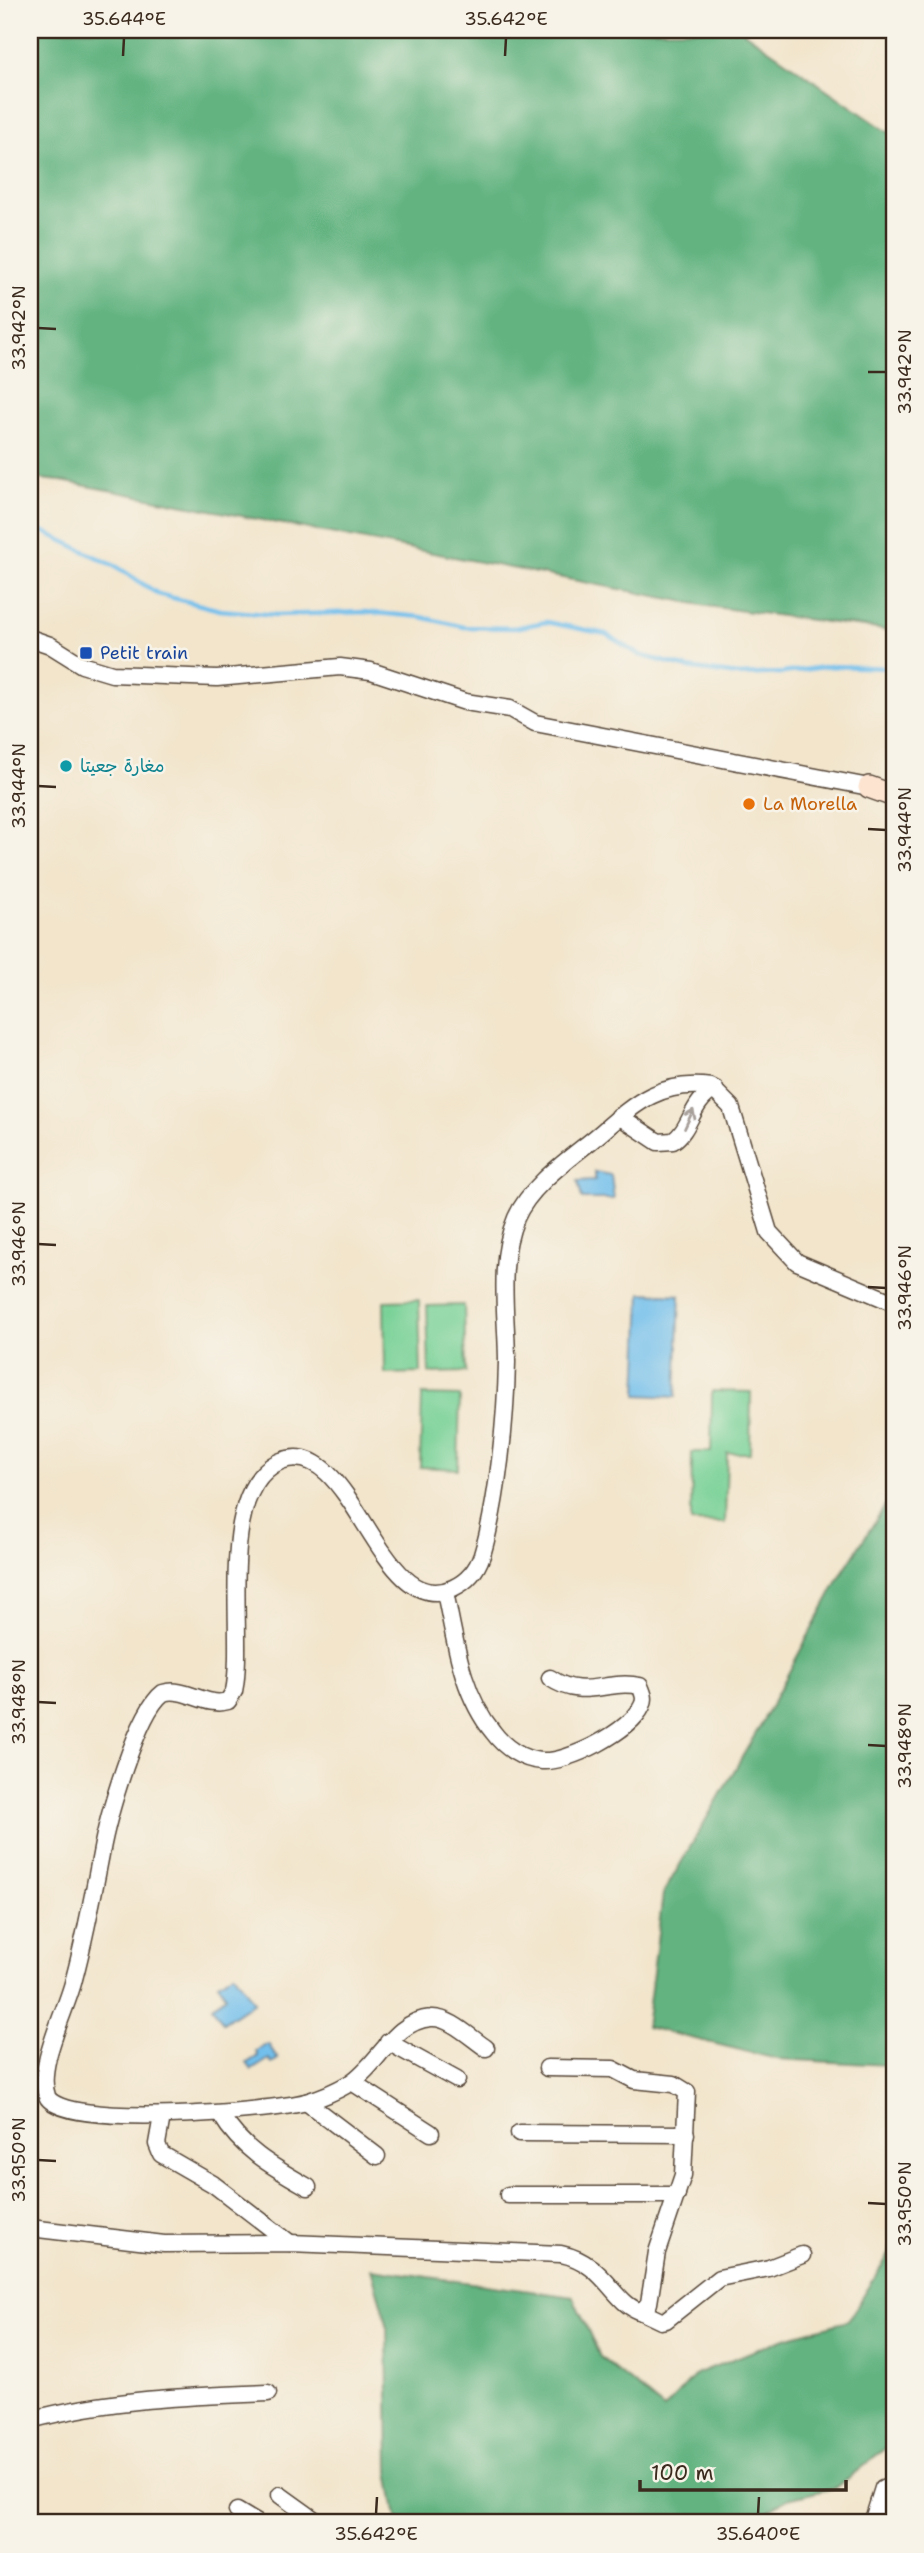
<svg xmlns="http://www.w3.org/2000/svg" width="924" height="2553" viewBox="0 0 924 2553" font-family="'Shantell Sans','Playpen Sans Arabic',sans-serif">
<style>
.green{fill:#78d197;stroke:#5a7e5a;stroke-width:2}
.forest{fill:#62b380;stroke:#4e6e4f;stroke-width:2}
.water{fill:#72bfec;stroke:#567485;stroke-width:2}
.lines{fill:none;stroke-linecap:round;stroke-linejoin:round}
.stream{stroke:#72bfec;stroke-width:4.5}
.street-casing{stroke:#564638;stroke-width:19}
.secondary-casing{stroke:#564638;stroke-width:24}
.street{stroke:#fff;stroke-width:16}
.secondary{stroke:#fde4d1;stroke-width:21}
.oneway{stroke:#a79f9a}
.ticks{fill:none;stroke:#3b2a1e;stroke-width:2.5}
.transit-dot{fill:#1a4fb4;stroke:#f7f3e8;stroke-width:2.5}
.culture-dot{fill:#0f9aa8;stroke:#f7f3e8;stroke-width:2.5}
.food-dot{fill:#e8710a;stroke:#f7f3e8;stroke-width:2.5}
.labels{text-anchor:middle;stroke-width:5;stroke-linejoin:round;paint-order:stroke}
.transit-label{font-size:18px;fill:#164399;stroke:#f7f3e8;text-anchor:start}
.culture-label{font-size:18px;fill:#0d838f;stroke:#f7f3e8;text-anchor:start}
.food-label{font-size:18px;fill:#c56008;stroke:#f7f3e8;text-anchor:start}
.neatline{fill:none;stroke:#3b2a1e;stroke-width:2.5}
.ticks-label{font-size:18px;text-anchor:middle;fill:#3b2a1e}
</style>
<rect width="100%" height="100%" fill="#f7f3e8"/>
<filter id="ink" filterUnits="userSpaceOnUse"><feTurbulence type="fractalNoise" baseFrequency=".0143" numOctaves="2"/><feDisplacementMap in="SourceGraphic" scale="14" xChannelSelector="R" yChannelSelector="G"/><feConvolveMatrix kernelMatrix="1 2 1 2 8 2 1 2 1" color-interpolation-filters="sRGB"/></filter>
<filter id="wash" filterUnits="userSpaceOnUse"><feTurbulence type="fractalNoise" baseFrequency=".00686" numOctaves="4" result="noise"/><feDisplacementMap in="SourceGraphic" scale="28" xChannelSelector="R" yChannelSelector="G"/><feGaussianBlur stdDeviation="1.57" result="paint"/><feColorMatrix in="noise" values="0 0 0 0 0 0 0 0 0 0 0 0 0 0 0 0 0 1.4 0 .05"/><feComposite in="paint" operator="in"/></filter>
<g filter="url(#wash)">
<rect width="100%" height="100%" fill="#f2e5cc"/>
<g class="green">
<polygon points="419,1300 421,1373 385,1374 384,1301"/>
<polygon points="464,1305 466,1372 429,1373 427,1306"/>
<polygon points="712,1391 751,1392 750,1453 727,1453 725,1523 691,1522 692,1452 711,1452"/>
<polygon points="422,1395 460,1396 458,1469 420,1467"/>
</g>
<g class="forest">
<polygon points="30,30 741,30 888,132 894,132 894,631 707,606 61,481 30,478"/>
<polygon points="894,1492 894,2054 886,2065 777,2059 646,2027 663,1894 760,1726 842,1573"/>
<polygon points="894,2228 894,2441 837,2487 788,2499 746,2523 398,2523 389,2472 387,2324 371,2269 573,2297 600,2357 664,2409 696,2374 785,2338 848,2321 890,2253"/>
</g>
<g class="water">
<polygon points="595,1172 611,1175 614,1199 582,1199 578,1181 595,1180"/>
<polygon points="641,1293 680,1295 676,1397 637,1395"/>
<polygon points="234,1973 254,2002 223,2023 212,2006 226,1996 218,1983"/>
<polygon points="268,2044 278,2059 272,2063 269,2059 252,2070 247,2063 258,2056 256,2051"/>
</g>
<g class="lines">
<polyline class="stream" points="30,525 117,567 158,594 220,610 276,615 364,612 421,617 464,627 514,628 546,622 606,634 640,655 688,668 738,675 783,673 830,666 894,668"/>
</g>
</g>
<g filter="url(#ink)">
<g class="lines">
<g class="street-casing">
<g id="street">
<polyline points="30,638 50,645 82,665 112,674 217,678 340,667 371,671 465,702 510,709 535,723 869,787"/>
<path d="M 619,1116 L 658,1142 L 673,1141 C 692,1128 690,1103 715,1089"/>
<path d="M 445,1592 C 455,1639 461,1693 493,1732 C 504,1747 522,1760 542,1761 C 568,1763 631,1731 642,1706 C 646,1699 643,1693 640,1686 C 605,1679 584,1701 550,1678"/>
<polyline points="388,2042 457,2080"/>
<path d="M 486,2048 C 472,2039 449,2016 431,2018 C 393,2021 379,2065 350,2083 C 338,2090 320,2098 306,2102 C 272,2111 60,2130 47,2096 C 36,2065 67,2010 74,1979 C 85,1938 93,1896 101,1854 C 107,1820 137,1712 163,1693 C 186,1686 205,1708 228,1701 L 234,1691 C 246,1635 214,1488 281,1461 C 353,1432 379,1622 453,1588 C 468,1581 477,1570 482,1555 C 498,1501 506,1419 507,1362 C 507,1316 497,1262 516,1218 C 531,1183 574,1156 602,1132 C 636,1102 663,1080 711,1087 L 731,1107 L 769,1232 L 797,1262 L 894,1303"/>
<polyline points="352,2082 431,2133"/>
<polyline points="306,2102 377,2156"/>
<path d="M 221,2115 C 242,2150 273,2167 308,2187"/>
<polyline points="162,2116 157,2144 161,2154 213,2184 290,2243"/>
<polyline points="519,2133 686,2134"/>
<polyline points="508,2195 677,2195"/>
<path d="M 30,2228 L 164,2244 L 290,2243 L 561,2254 C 606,2263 614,2305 642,2312 L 649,2303 L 657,2252 L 683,2175 L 687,2092 L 674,2084 L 634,2080 L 613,2069 L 547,2068"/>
<polyline points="642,2312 661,2321 666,2320 719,2278 769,2268 802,2255"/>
<path d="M 30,2420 C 109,2399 187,2396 268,2393"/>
<polyline points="280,2495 319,2523"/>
<polyline points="237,2511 257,2523"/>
<polyline points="872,2523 883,2488 894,2484"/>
</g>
</g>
<g class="secondary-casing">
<polyline id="secondary" points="869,787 894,796"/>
</g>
<use href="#street" class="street"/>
<use href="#secondary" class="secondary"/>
</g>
<defs><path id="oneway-shaft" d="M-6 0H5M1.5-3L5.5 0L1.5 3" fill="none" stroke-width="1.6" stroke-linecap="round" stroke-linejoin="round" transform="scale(1.75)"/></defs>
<use class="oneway" href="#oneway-shaft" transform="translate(689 1119) rotate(-65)"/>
</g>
<path class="ticks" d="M 123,56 L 124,38M 505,56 L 506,38M 38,328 L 56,329M 868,372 L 886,372M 38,786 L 56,787M 868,829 L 886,830M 38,1244 L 56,1245M 868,1287 L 886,1288M 38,1702 L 56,1703M 868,1745 L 886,1746M 38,2160 L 56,2161M 868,2203 L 886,2204M 376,2514 L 377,2497M 758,2514 L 759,2497"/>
<rect class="transit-dot" x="79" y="646" width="14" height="14" rx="3.5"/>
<circle class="culture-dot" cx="66" cy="766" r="7"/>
<circle class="food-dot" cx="749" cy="804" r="7"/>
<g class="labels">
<g class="transit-label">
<text x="100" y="659">Petit train</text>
</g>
<g class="culture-label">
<text x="80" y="772">مغارة جعيتا</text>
</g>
<g class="food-label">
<text x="763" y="810">La Morella</text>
</g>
</g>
<rect width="924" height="2553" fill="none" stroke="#f7f3e8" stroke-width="77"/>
<path d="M640 2480v10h206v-10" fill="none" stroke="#3b2a1e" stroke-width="3.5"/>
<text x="651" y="2480" font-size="21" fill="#3b2a1e" stroke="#f7f3e8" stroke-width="5" paint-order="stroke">100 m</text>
<rect x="38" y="38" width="848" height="2476" class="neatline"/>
<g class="ticks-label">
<text x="124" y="25">35.644°E</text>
<text x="506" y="25">35.642°E</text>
<text transform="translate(19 328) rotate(-90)" y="6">33.942°N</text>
<text transform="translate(905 372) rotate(-90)" y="6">33.942°N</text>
<text transform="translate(19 786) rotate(-90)" y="6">33.944°N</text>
<text transform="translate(905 830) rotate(-90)" y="6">33.944°N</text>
<text transform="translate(19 1244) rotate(-90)" y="6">33.946°N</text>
<text transform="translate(905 1288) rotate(-90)" y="6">33.946°N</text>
<text transform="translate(19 1702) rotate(-90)" y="6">33.948°N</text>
<text transform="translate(905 1746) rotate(-90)" y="6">33.948°N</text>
<text transform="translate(19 2160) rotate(-90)" y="6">33.950°N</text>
<text transform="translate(905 2204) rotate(-90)" y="6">33.950°N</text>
<text x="376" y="2540">35.642°E</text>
<text x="758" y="2540">35.640°E</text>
</g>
</svg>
